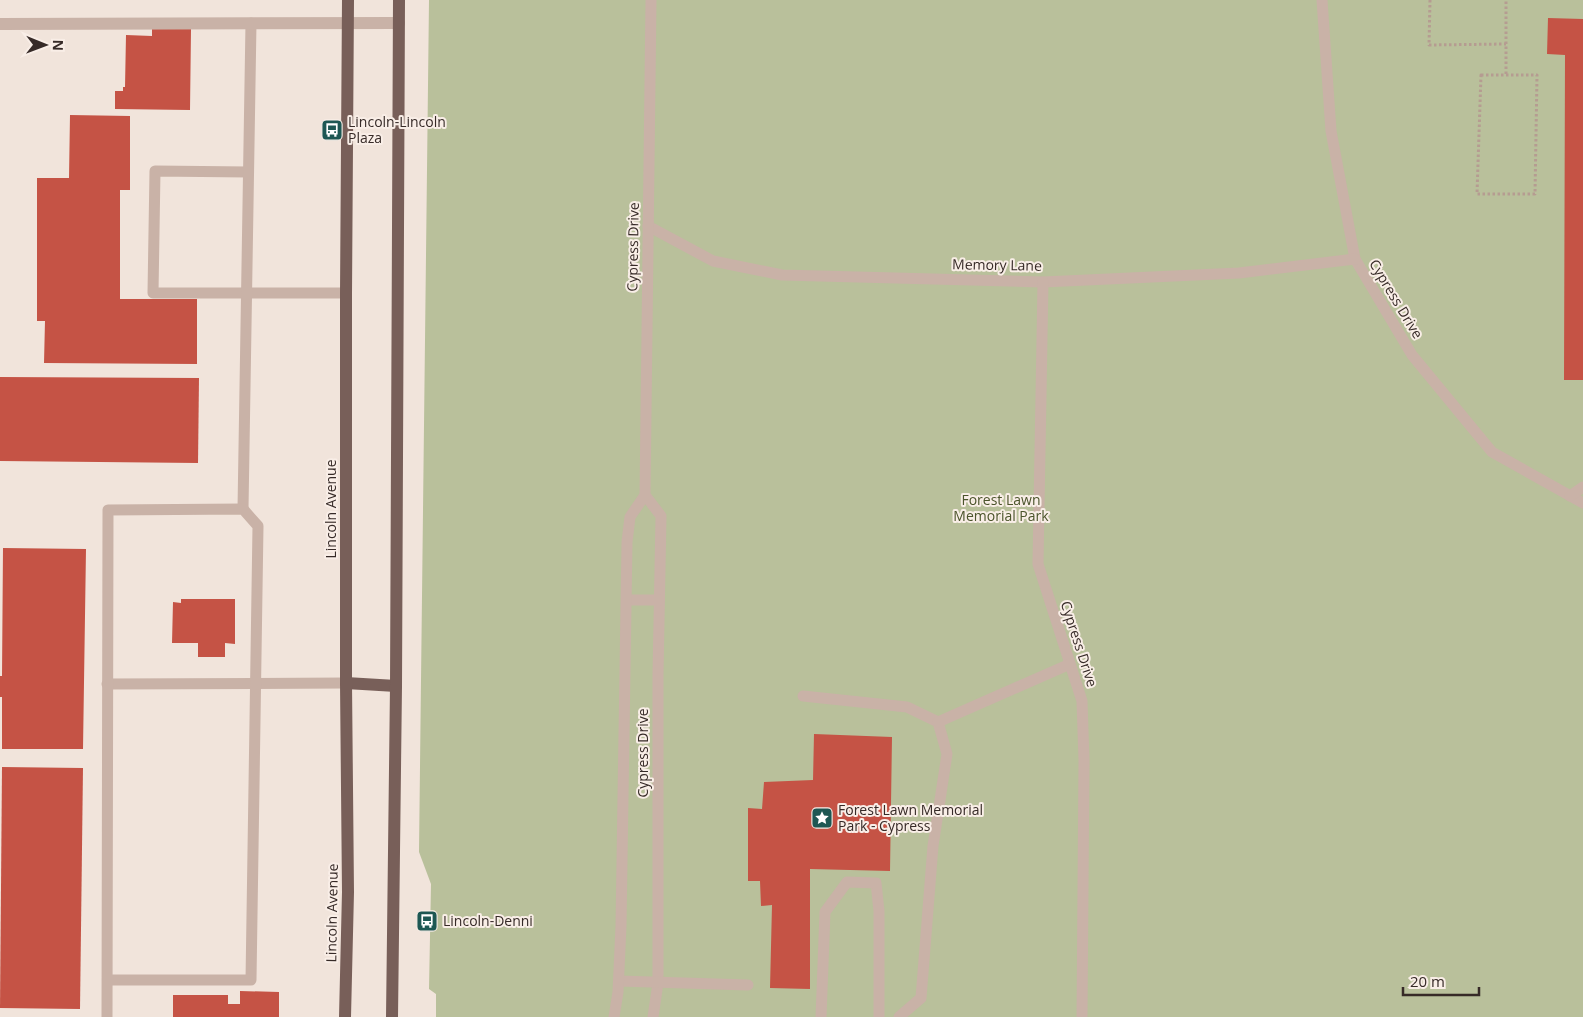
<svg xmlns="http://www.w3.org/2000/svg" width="1583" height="1017" viewBox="0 0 1583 1017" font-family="'Open Sans',sans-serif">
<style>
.green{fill:#b9c09b}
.building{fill:#c55345}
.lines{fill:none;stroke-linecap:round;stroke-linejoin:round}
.path{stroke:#b59c91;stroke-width:3;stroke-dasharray:2.5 2.5;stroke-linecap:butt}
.service{stroke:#c9b2a7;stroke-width:11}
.minor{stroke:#c9b2a7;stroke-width:12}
.primary{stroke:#785f59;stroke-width:12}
.labels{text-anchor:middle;stroke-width:4;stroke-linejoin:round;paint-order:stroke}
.poi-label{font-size:14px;fill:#362a27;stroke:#f9eee7;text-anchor:start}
.street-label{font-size:14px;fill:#362a27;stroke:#f9eee7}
.park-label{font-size:14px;fill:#4b542b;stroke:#f9eee7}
</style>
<rect width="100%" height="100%" fill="#f1e4db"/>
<polygon class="green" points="429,0 1583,0 1583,1017 436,1017 436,994 429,989 431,884 419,852"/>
<g class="building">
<polygon points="1548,18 1583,19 1583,380 1564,380 1565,55 1547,54"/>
<polygon points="152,29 191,29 190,110 115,109 115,91 123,91 123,87 125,87 126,35 152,36"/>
<polygon points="70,115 130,116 130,190 120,190 120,299 197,299 197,364 44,363 45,321 37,321 37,178 69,178"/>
<polygon points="0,377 199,378 198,463 0,461"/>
<polygon points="3,548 86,549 83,749 2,749 2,697 0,697 0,676 2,676"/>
<polygon points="181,599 235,599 235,644 225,643 225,657 198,657 198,643 172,643 173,602 181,603"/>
<polygon points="814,734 892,737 890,871 810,869 810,989 770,988 772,905 761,906 760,881 748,881 748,808 762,809 764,782 813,780"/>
<polygon points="2,767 83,768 80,1009 0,1008"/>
<polygon points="240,991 279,992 279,1017 173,1017 173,995 228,995 228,1004 240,1004"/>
</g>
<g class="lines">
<g class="path">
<polyline points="1430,0 1429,45 1506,44"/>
<polyline points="1506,74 1506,0"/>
<polygon points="1481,75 1537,75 1535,194 1477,194"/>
</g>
<g class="service">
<polyline points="1322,0 1331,131 1355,259 1412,355 1492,452 1583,503"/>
<polyline points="248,172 155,171 153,293 346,293"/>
<polyline points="648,226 713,261 782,275 1043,282 1239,273 1355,259"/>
<polyline points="1043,282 1038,564 1082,701 1084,760 1082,1017"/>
<polyline points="645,495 661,516 658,675 658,983 653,1017"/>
<polyline points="1570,496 1583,487"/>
<polyline points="243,509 251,23"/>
<polyline points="627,600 659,600"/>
<polyline points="107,684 346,683"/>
<polyline points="803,696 907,707 938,722 947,754 933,846 921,998 899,1017"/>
<polyline points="938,722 1070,664"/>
<polyline points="619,981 748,985"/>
<polyline points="107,1017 108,510 243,509 258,526 251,980 107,980"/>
<polyline points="614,1017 618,992 621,926 627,542 630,517 645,495 651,0"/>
<polyline points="821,1017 825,912 847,882 876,883 879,911 879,1017"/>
</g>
<polyline class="minor" points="0,24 399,23"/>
<g class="primary">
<polyline points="346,683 396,686"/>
<polyline points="345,1017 348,892 346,683 346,293 348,0"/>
<polyline points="392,1017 396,686 399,0"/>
</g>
</g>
<defs>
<g id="bus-square" transform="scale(1.125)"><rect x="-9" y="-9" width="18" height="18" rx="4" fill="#1d5753" stroke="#f9eee7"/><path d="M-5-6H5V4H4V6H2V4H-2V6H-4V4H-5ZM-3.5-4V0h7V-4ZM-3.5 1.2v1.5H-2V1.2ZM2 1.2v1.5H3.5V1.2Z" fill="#fff"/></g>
<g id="sight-square" transform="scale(1.125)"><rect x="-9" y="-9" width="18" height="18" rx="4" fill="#1d5753" stroke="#f9eee7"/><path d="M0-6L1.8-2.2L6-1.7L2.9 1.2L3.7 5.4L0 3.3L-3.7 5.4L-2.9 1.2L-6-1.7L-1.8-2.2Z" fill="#fff"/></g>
</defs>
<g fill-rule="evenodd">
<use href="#bus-square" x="332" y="130"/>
<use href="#sight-square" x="822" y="818"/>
<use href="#bus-square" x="427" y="921"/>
</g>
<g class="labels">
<g class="poi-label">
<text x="348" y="127">Lincoln-Lincoln<tspan x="348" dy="16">Plaza</tspan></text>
<text x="838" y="815">Forest Lawn Memorial<tspan x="838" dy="16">Park - Cypress</tspan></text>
<text x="443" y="926">Lincoln-Denni</text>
</g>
<g class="street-label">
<text transform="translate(633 247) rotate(-89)" y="5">Cypress Drive</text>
<text transform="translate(997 265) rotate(1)" y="5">Memory Lane</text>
<text transform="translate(1396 299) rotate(59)" y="5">Cypress Drive</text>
<text transform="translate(331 509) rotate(-90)" y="5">Lincoln Avenue</text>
<text transform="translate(1079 644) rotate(72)" y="5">Cypress Drive</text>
<text transform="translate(643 753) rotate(-90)" y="5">Cypress Drive</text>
<text transform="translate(332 913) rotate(-89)" y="5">Lincoln Avenue</text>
</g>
<g class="park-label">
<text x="1001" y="505">Forest Lawn<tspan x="1001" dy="16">Memorial Park</tspan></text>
</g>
</g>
<g transform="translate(45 45) rotate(91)" stroke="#f9eee7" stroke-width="4" paint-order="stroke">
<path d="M0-4L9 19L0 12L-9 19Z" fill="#362a27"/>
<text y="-8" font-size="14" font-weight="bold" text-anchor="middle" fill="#362a27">N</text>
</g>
<path d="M1403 987v8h76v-8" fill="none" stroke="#362a27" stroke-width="2.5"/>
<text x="1410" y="987" font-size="15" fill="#362a27" stroke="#f9eee7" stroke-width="4" paint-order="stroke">20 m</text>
</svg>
